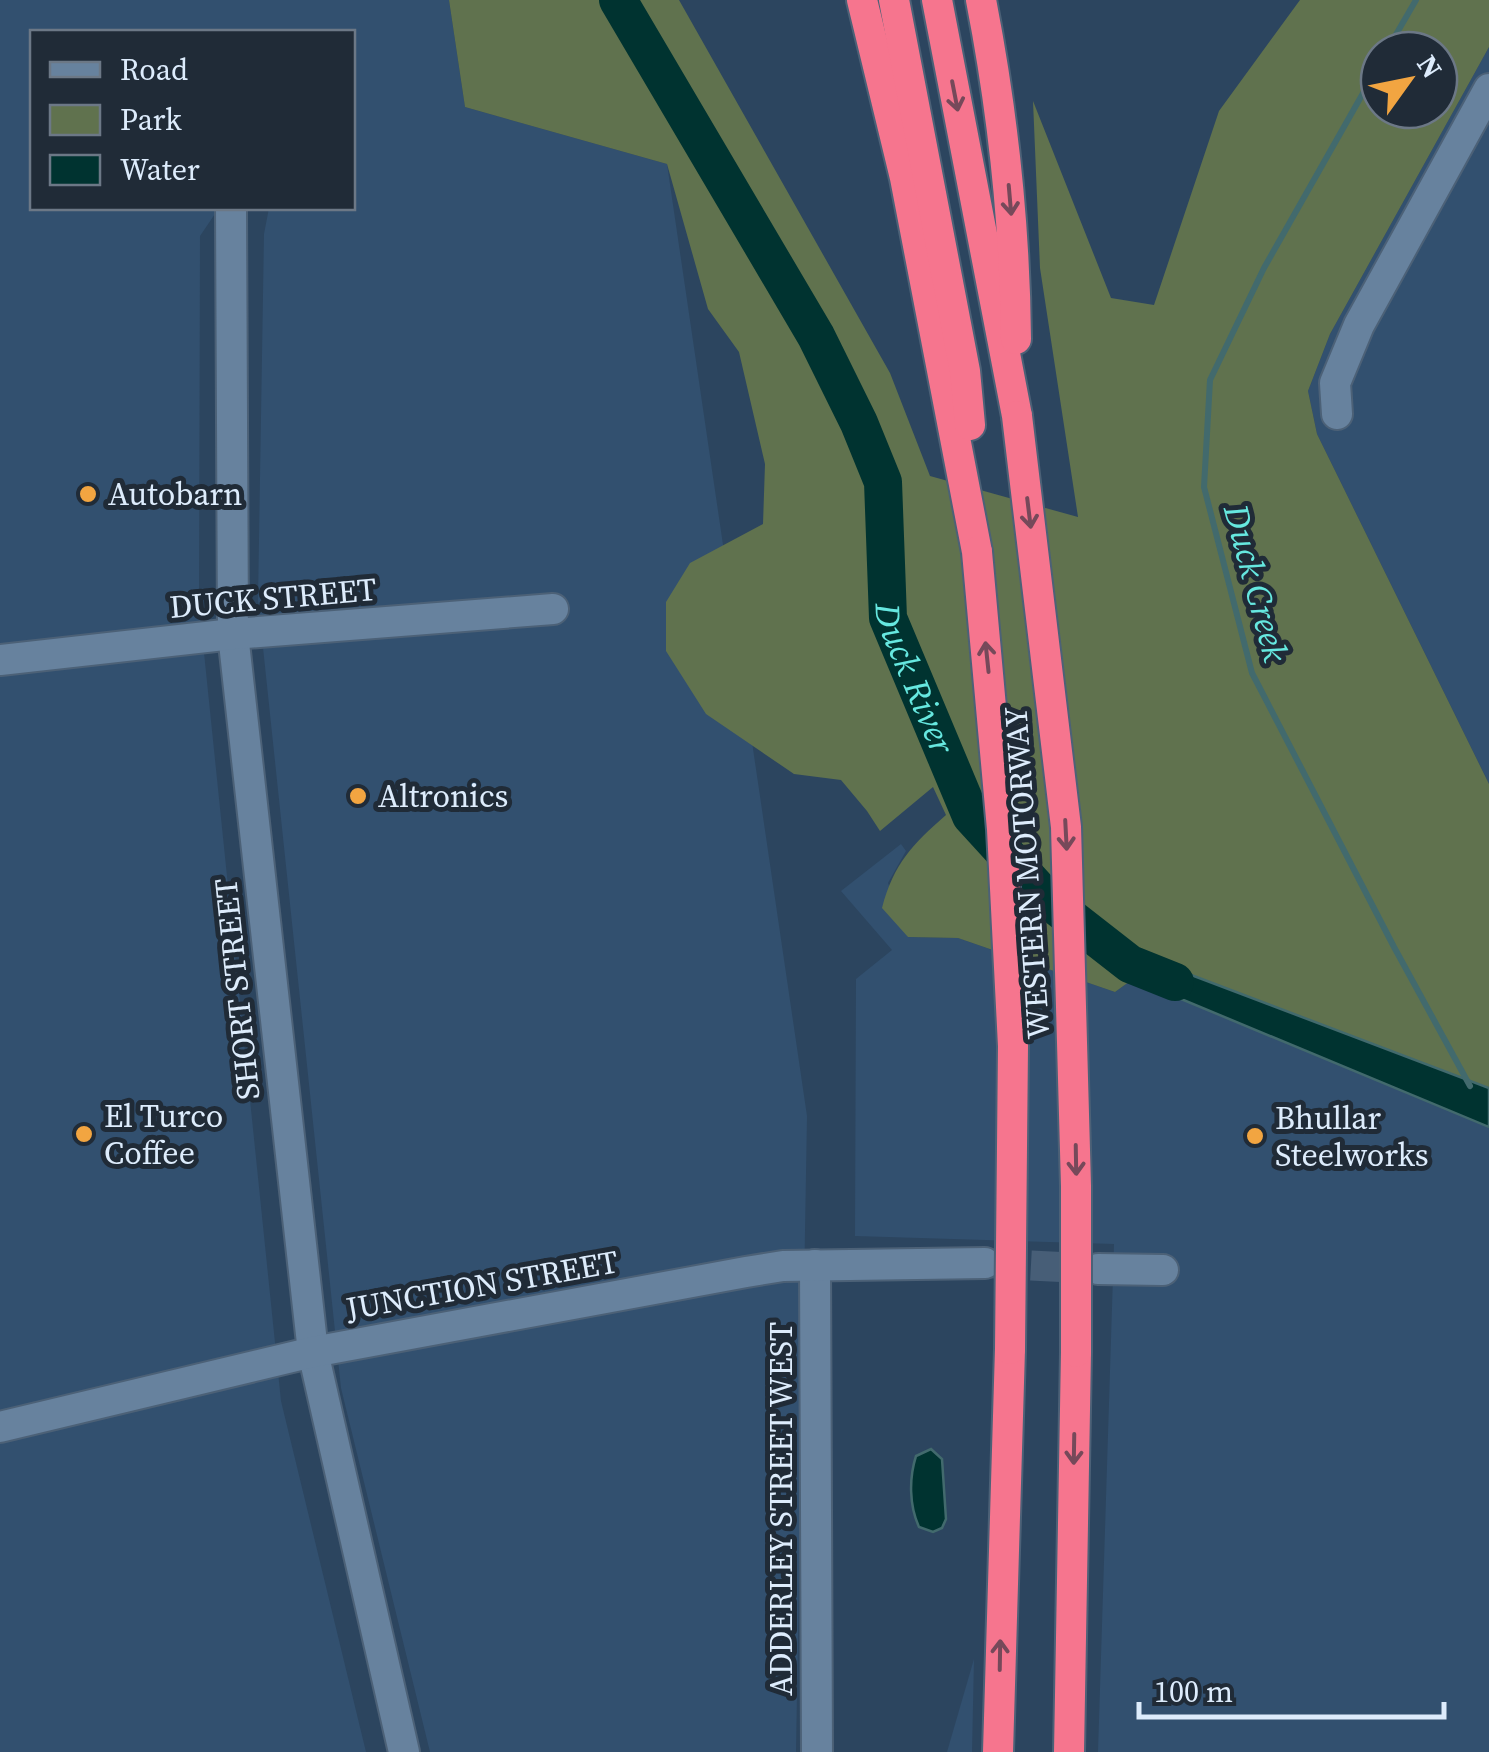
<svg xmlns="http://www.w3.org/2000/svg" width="1489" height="1752" viewBox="0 0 1489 1752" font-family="'Source Serif 4',serif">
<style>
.built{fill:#32506f}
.green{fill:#60724e;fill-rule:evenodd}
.water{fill:#003330;stroke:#426a6d;stroke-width:2.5}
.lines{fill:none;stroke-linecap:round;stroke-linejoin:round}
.stream{stroke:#426a6d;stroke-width:6}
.river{stroke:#003330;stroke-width:38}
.minor-tunnel{stroke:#475e77;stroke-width:30;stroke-dasharray:30 15;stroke-linecap:butt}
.minor-casing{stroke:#4c6177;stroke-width:34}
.highway-casing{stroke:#4c6177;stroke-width:34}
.minor{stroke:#67829e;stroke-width:30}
.highway{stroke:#f6758e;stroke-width:30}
.highway-bridge-casing{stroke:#4c6177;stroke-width:34;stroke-linecap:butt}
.highway-bridge{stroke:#f6758e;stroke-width:30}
.oneway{stroke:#76495a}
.poi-dot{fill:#f2a541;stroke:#202b37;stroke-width:4}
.labels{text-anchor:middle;stroke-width:10;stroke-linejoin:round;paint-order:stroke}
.poi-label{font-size:32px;fill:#ddecfc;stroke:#202b37;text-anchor:start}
.street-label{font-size:32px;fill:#ddecfc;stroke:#202b37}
.water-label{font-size:35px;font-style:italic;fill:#66e8e0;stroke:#202b37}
</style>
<rect width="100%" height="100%" fill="#2c455f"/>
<g class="built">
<polygon points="0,0 449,0 465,107 667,164 807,1116 796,1752 430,1752 341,1388 258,600 264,234 269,208 352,208 352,32 32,32 32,208 219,208 200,236 199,604 281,1401 366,1752 0,1752"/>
<polygon points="1489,47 1489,784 1317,434 1308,391 1330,334"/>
<polygon points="901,844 906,851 888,883 908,937 958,938 1115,992 1133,979 1489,1127 1489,1752 1098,1752 1114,1244 855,1236 856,979 892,950 841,891"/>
<polygon points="974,1659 972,1752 947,1752"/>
</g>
<path class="green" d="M 449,0 L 679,0 L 890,373 L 930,476 L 1078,517 L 1040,268 L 1033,101 L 1111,298 L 1154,305 L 1219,111 L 1300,0 L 1489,0 L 1489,47 L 1330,334 L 1308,391 L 1317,434 L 1489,784 L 1489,1088 L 1129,951 L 1133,979 L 1115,992 L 958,938 L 908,937 L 882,908 C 894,863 912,845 946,815 L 933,787 L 880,831 L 867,811 L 841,780 L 794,774 L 706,714 L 666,651 L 666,602 L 690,563 L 763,524 L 765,464 L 739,352 L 708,309 L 667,164 L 465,107 ZM 1379,50 L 1439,50 L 1439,110 L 1379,110 Z"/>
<g class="water">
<polygon points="1128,951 1489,1088 1489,1127 1133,979"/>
<path d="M 931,1449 L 942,1459 L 946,1519 L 942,1528 L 933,1532 L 919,1527 C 909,1505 909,1478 916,1456 Z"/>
</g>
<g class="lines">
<g class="stream">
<polyline points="1387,50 1416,0"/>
<polyline points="1379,65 1264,268 1210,380 1204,487 1252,673 1394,947 1470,1086"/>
</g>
<path class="river" id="s1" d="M 618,0 L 816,336 L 859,423 L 883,482 L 888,618 L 971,816 L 1048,900 L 1130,964 L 1175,982"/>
<polyline class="minor-tunnel" points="986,1263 1098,1269"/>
<g class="minor-casing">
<g id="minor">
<polyline points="231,208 233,634 313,1352 404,1752"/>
<polyline points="1337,414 1335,383 1359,325 1489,89"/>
<polyline points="0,660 233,634 553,609"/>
<polyline points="815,1265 817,1752"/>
<polyline points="1098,1269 1163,1270"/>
<polyline points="0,1427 313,1352 746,1272 783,1266 985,1263"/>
</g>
</g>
<g class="highway-casing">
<g id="highway">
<polyline points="862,0 905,178 977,552"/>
<polyline points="894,0 965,371 970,425"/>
<polyline points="937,0 1017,416"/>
<path d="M 981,0 C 1003,113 1015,225 1016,339"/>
<polyline points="998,1752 1010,1349"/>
<polyline points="1069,1752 1076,1352"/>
</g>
</g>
<use href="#minor" class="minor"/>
<use href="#highway" class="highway"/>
<g class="highway-bridge-casing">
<g id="highway-bridge">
<polyline points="1017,416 1066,827 1076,1186 1076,1352"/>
<polyline points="977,552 1002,829 1013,1046 1010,1349"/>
</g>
</g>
<use href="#highway-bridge" class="highway-bridge"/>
</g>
<defs><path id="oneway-shaft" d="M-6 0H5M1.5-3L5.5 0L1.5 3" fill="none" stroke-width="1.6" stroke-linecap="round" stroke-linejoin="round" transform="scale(2.5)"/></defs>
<g class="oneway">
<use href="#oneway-shaft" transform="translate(955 96) rotate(79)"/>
<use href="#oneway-shaft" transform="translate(1010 200) rotate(85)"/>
<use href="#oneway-shaft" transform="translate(1029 513) rotate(83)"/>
<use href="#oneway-shaft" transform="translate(987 657) rotate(-96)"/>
<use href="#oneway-shaft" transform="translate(1066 835) rotate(87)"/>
<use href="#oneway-shaft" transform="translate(1076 1160) rotate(89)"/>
<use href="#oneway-shaft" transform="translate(1074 1449) rotate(91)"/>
<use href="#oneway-shaft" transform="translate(1000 1655) rotate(-89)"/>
</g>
<g class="poi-dot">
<circle cx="88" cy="494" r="10"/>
<circle cx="358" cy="796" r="10"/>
<circle cx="84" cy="1134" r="10"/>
<circle cx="1255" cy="1136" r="10"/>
</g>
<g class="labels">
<g class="poi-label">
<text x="108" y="505">Autobarn</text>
<text x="378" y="807">Altronics</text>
<text x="104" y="1127">El Turco<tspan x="104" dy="37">Coffee</tspan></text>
<text x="1275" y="1129">Bhullar<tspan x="1275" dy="37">Steelworks</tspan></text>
</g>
<g class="street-label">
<text transform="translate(273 598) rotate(-5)" y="11">DUCK STREET</text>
<text transform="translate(1027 873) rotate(-94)" y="11">WESTERN MOTORWAY</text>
<text transform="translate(237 989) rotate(-96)" y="11">SHORT STREET</text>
<text transform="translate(482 1285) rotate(-10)" y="11">JUNCTION STREET</text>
<text transform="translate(781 1509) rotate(-90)" y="11">ADDERLEY STREET WEST</text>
</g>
<g class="water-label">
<text transform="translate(1256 583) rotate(75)" y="12">Duck Creek</text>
<text dy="12" stroke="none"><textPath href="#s1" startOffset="752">Duck River</textPath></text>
</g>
</g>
<rect x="30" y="30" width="325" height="180" fill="#202b37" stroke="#6c7886" stroke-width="2.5"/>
<rect x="50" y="62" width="50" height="15" fill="#67829e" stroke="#6c7886" stroke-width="2.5"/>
<text x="120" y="80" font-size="30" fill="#ddecfc">Road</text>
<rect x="50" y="105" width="50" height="30" fill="#60724e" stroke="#6c7886" stroke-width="2.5"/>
<text x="120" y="130" font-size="30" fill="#ddecfc">Park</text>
<rect x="50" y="155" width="50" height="30" fill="#003330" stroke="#6c7886" stroke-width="2.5"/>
<text x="120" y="180" font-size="30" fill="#ddecfc">Water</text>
<g transform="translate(1409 80) rotate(57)"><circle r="48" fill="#202b37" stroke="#6c7886" stroke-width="2.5"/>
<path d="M0-8L18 38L0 25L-18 38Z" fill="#f2a541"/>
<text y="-15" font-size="28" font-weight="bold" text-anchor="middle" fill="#ddecfc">N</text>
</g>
<path d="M1139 1702v15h305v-15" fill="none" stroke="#ddecfc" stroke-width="5"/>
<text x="1154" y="1702" font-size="30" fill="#ddecfc" stroke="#202b37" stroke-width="8" paint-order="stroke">100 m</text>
</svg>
